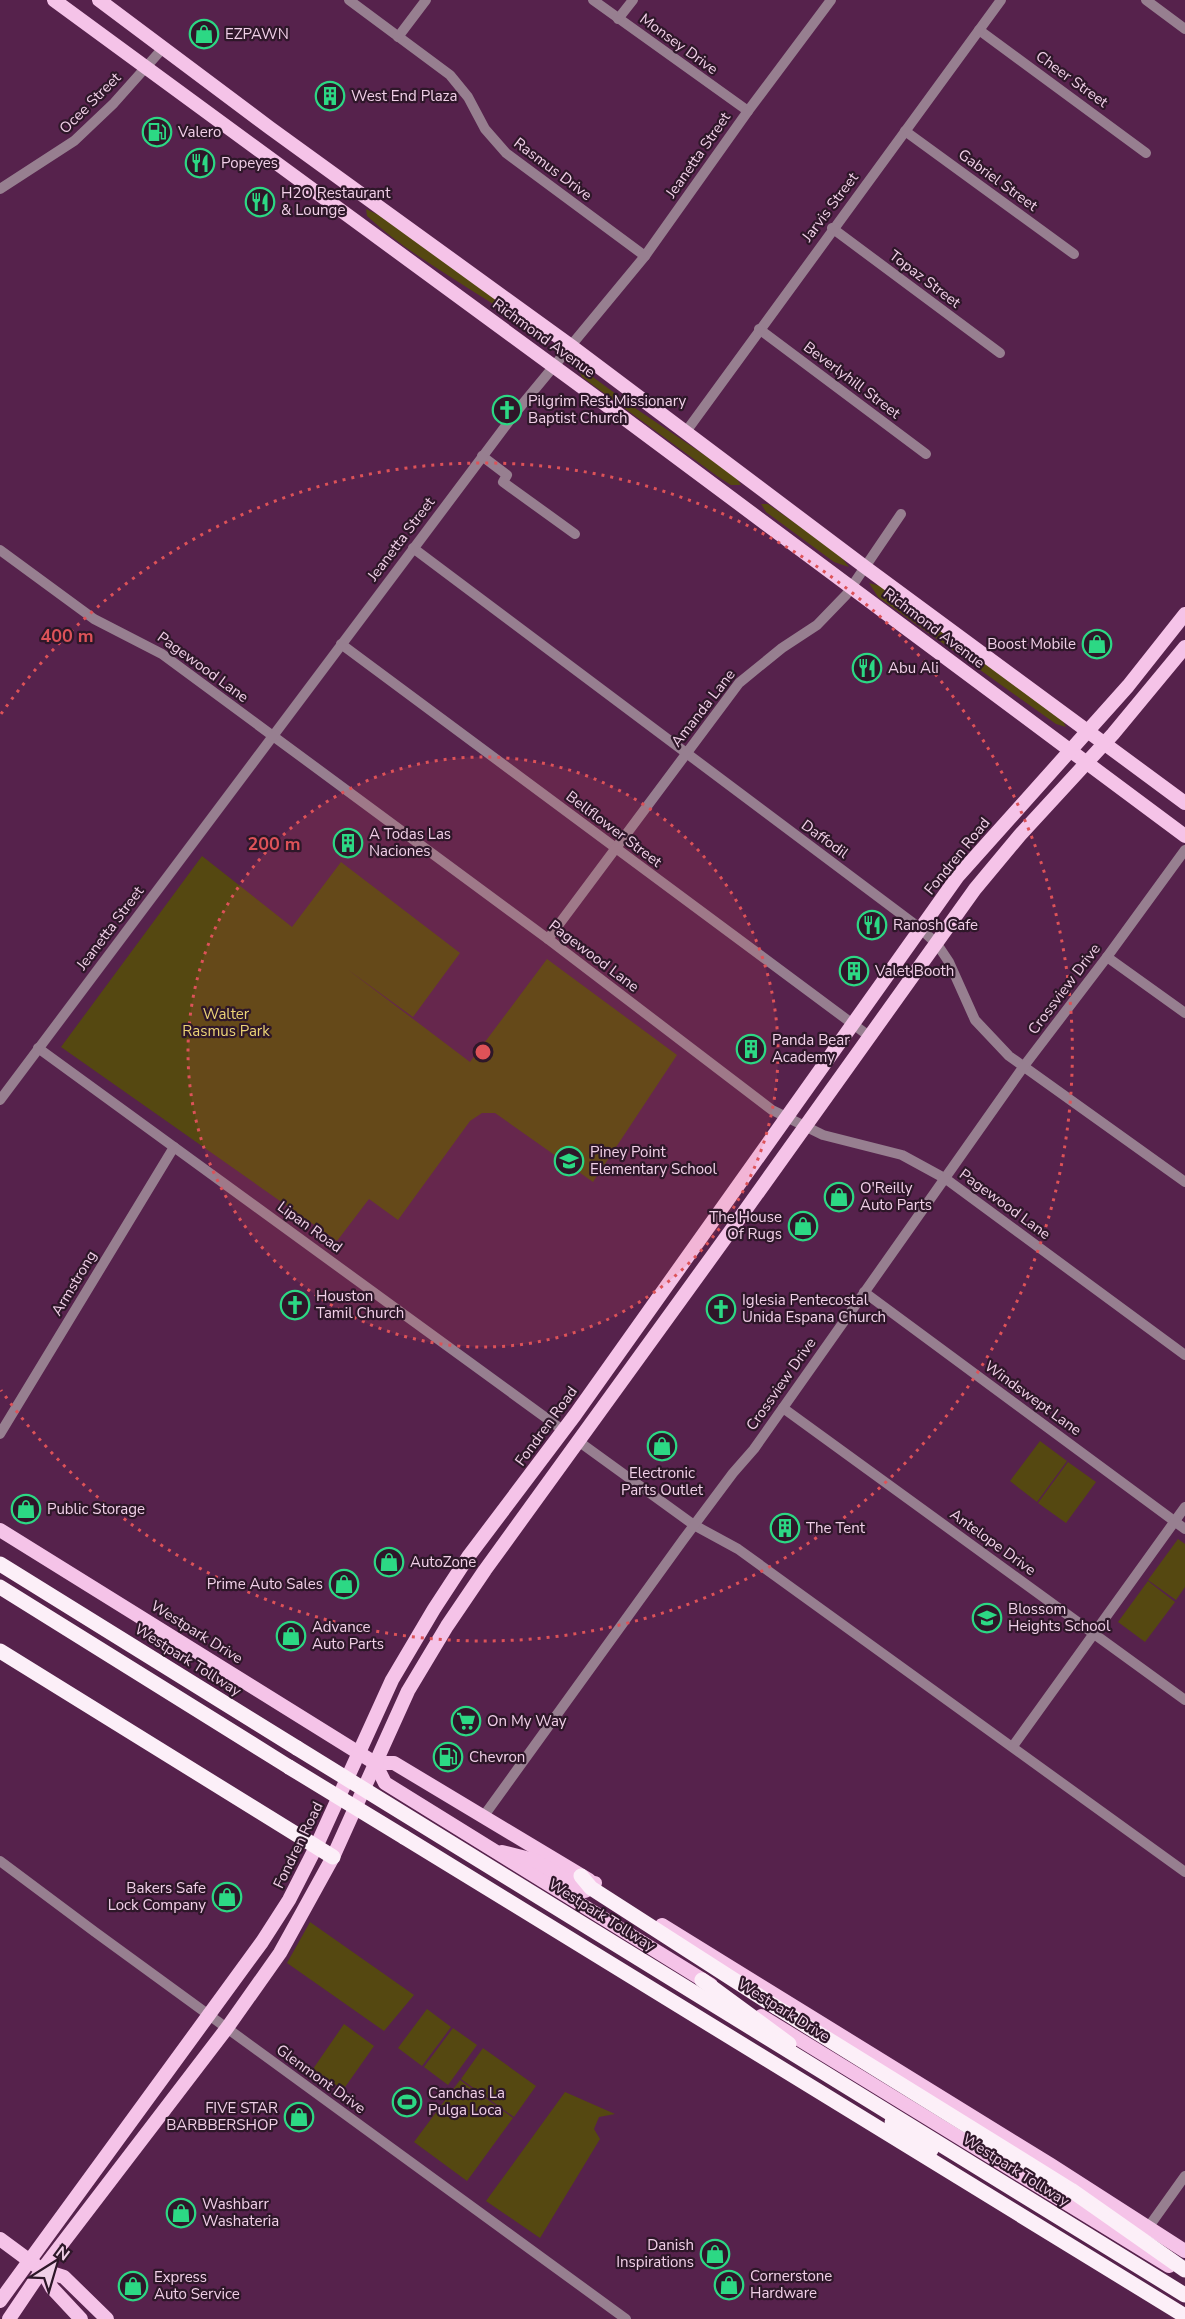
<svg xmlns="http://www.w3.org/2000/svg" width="1185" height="2319" viewBox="0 0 1185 2319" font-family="'Nunito Sans',sans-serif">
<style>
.green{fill:#554811}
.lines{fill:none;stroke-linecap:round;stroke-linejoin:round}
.minor{stroke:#977f90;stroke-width:10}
.major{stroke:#f5c3e8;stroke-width:14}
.highway{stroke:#fceff8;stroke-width:15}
.highway-bridge{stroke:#fceff8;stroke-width:15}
.ring{fill:none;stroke:#dd5258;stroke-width:3;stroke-dasharray:3 6}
.labels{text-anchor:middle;stroke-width:4.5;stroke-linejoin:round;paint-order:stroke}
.poi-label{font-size:15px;fill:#f1d0e8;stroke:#2e1729;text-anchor:start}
.street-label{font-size:15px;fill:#f1d0e8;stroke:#2e1729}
.park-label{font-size:15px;fill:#ebd376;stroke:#2e1729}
.centre{fill:#dd5258;stroke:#2e1729;stroke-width:3}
.ring-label{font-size:18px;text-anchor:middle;font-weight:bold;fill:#dd5258;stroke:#2e1729;stroke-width:4.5;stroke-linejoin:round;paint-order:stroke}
</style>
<rect width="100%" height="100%" fill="#56224c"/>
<g class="green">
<path d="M 366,209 L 383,217 L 501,302 L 544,338 C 523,329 508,315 490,302 C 448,275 404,250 367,216 Z"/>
<polygon points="578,369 582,369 635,408 734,475 741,485 731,485 717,476 582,377"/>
<polygon points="761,504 768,504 838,553 849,567 834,562 766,512"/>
<polygon points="869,583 887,588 1062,719 1066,727 1056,724 878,597"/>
<polygon points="202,856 292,927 341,862 460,953 413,1017 347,969 470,1062 547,959 677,1055 593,1182 495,1113 482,1113 470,1121 398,1220 369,1199 337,1241 61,1047"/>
<polygon points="1040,1441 1067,1461 1037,1502 1010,1481"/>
<polygon points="1068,1462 1096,1482 1066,1523 1038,1503"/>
<polygon points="1178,1539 1185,1544 1185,1587 1176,1600 1148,1580"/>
<polygon points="1148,1581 1175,1602 1145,1642 1118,1622"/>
<polygon points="310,1922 414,1995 384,2031 287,1963"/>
<polygon points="427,2009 451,2027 422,2066 398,2048"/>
<polygon points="344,2024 374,2046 343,2090 313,2069"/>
<polygon points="453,2028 477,2045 448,2085 424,2067"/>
<polygon points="483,2048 536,2086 514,2117 461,2079"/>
<polygon points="460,2080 513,2118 467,2181 414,2142"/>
<polygon points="565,2092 615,2114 599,2117 594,2129 600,2139 540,2238 486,2201"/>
</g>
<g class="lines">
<g class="minor">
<polyline points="349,0 450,75 468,97 485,129 506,153 645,256"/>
<polyline points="593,0 748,111"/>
<polyline points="1146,0 1185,29"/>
<polyline points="618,19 633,0"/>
<polyline points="979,30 1146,153"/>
<polyline points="398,37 426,0"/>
<polyline points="905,131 1074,254"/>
<polyline points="0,189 74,141 114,103 163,48"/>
<polyline points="832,228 1000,353"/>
<polyline points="759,329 926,454"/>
<polyline points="685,433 1001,0"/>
<polyline points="482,456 507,475 503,482 575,534"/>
<polyline points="413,548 921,929 937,944 949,962 975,1020 1009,1056 1185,1182"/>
<polyline points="0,550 94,619 162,654 548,939 772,1110 823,1135 902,1155 946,1179 1185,1355"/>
<polyline points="341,644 869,1036"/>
<polyline points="548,939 739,683 782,648 817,625 846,595 901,514"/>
<polyline points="1107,957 1185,1013"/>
<polyline points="38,1048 564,1431"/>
<polyline points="0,1100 516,412 645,256 748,111 831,0"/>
<polyline points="864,1292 1185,1529"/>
<polyline points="783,1408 1185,1700"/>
<polyline points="0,1434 174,1147"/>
<polyline points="578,1441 694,1525 738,1549 1185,1872"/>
<polyline points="1013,1746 1185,1507"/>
<polyline points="483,1817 683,1540 733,1473 754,1449 1024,1066 1107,957 1185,850"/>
<polyline points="0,1861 95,1932 626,2319"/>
<polyline points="1145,2232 1185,2176"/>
</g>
<g class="major">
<polyline points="54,0 601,401 1185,836"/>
<polyline points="99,0 270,128 571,346 865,567 1185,803"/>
<polyline points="0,1530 375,1763 394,1763 589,1880"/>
<polyline points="375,1763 385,1783 711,1985"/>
<polyline points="502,1852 534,1860 585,1891 591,1888 595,1883"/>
<polyline points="662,1925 1051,2165 1185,2251"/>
<polyline points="761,2016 1169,2266"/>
<polyline points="0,2239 42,2270 52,2288 81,2319"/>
<polyline points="42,2270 64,2277 107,2319"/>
<polyline points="0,2301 262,1942 289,1900 316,1847 392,1680 434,1609 468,1557 575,1415 958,876 1128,686 1185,614"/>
<polyline points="9,2319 42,2270 227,2028 280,1953 333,1857 408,1691 447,1626 485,1570 729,1233 975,889 1020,835 1113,734 1185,647"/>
</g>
<g class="highway">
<polyline points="0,1564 297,1748"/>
<polyline points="0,1587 289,1767"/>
<polyline points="0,1651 333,1857"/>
<polyline points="404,1837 1185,2316"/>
<polyline points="581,1876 591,1888 776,2007"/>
<polyline points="702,1980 789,2044"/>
<polyline points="892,2122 931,2150"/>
</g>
<g class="highway-bridge">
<polyline points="297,1748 1185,2295"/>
<polyline points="289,1767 404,1837"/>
<polyline points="776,2007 1071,2190 1185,2270"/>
</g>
</g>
<circle cx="483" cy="1052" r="295" fill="#dd5258" fill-opacity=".12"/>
<g class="ring">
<circle cx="483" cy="1052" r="295"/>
<path d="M1 714A589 589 0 1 1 1 1390"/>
</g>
<defs>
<g id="shop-ring" transform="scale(1.5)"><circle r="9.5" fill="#2e1729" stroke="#2cd884" stroke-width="1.5"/><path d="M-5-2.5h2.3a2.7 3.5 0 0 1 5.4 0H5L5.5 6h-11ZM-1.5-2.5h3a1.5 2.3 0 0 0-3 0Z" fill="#2cd884"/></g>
<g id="building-ring" transform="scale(1.5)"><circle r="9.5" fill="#2e1729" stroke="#2cd884" stroke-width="1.5"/><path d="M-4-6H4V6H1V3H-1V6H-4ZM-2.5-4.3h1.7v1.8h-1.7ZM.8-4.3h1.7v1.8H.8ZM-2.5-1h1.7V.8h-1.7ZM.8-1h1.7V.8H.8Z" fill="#2cd884"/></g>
<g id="fuel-ring" transform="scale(1.5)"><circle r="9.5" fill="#2e1729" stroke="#2cd884" stroke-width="1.5"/><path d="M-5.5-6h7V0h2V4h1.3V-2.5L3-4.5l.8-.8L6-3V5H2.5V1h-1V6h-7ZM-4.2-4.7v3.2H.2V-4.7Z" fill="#2cd884"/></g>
<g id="restaurant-ring" transform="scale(1.5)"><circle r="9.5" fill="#2e1729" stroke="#2cd884" stroke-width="1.5"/><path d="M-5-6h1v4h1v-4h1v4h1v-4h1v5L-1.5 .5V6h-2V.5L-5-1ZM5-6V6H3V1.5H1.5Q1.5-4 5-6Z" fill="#2cd884"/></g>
<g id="church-ring" transform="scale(1.5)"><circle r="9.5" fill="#2e1729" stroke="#2cd884" stroke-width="1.5"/><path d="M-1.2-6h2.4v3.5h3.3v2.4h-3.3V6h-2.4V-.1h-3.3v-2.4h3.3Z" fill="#2cd884"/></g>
<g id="school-ring" transform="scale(1.5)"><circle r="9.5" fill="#2e1729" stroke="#2cd884" stroke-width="1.5"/><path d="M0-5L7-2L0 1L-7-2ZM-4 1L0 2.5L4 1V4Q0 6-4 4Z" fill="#2cd884"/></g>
<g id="supermarket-ring" transform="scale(1.5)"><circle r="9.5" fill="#2e1729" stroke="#2cd884" stroke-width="1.5"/><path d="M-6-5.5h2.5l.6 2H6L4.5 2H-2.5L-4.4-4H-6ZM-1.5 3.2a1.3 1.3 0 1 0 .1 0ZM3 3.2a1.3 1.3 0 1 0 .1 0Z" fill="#2cd884"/></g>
<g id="stadium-ring" transform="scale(1.5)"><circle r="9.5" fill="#2e1729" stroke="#2cd884" stroke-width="1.5"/><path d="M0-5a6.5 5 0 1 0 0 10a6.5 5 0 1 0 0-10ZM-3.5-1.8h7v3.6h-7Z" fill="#2cd884"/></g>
</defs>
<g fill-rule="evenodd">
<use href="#shop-ring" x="204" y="34"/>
<use href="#building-ring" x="330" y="96"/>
<use href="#fuel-ring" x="157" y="132"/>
<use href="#restaurant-ring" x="200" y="163"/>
<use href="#restaurant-ring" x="260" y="202"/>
<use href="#church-ring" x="507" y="410"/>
<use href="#shop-ring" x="1097" y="644"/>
<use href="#restaurant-ring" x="867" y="668"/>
<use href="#building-ring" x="348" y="843"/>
<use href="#restaurant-ring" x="872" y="925"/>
<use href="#building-ring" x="854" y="971"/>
<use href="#building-ring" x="751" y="1049"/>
<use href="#school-ring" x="569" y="1161"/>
<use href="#shop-ring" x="839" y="1197"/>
<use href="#shop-ring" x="803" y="1226"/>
<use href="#church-ring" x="295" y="1305"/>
<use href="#church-ring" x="721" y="1309"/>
<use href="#shop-ring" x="662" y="1446"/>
<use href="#shop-ring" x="26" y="1509"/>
<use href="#building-ring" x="785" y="1528"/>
<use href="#shop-ring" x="389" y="1562"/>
<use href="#shop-ring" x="344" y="1584"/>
<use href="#school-ring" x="987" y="1618"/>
<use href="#shop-ring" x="291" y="1636"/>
<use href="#supermarket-ring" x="466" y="1721"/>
<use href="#fuel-ring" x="448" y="1757"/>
<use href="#shop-ring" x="227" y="1897"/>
<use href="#stadium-ring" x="407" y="2102"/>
<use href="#shop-ring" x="299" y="2117"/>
<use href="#shop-ring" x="181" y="2213"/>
<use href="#shop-ring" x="715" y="2254"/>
<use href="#shop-ring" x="729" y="2285"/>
<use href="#shop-ring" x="133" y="2286"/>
</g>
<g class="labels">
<g class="poi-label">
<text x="225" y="39">EZPAWN</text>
<text x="351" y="101">West End Plaza</text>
<text x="178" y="137">Valero</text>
<text x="221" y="168">Popeyes</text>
<text x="281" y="198">H2O Restaurant<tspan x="281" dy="17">&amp; Lounge</tspan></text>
<text x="528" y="406">Pilgrim Rest Missionary<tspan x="528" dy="17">Baptist Church</tspan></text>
<text x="1076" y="649" text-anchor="end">Boost Mobile</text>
<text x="888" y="673">Abu Ali</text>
<text x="369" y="839">A Todas Las<tspan x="369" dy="17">Naciones</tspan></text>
<text x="893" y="930">Ranosh Cafe</text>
<text x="875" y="976">Valet Booth</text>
<text x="772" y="1045">Panda Bear<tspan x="772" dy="17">Academy</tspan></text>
<text x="590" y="1157">Piney Point<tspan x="590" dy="17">Elementary School</tspan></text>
<text x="860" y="1193">O'Reilly<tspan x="860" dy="17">Auto Parts</tspan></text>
<text x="782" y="1222" text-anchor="end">The House<tspan x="782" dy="17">Of Rugs</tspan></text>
<text x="316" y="1301">Houston<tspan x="316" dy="17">Tamil Church</tspan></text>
<text x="742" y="1305">Iglesia Pentecostal<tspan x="742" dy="17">Unida Espana Church</tspan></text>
<text x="662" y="1478" text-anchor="middle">Electronic<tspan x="662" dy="17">Parts Outlet</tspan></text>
<text x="47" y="1514">Public Storage</text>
<text x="806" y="1533">The Tent</text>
<text x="410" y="1567">AutoZone</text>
<text x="323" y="1589" text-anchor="end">Prime Auto Sales</text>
<text x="1008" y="1614">Blossom<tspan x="1008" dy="17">Heights School</tspan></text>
<text x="312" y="1632">Advance<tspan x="312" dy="17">Auto Parts</tspan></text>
<text x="487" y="1726">On My Way</text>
<text x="469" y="1762">Chevron</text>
<text x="206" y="1893" text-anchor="end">Bakers Safe<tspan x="206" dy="17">Lock Company</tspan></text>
<text x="428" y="2098">Canchas La<tspan x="428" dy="17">Pulga Loca</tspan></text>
<text x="278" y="2113" text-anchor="end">FIVE STAR<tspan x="278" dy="17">BARBBERSHOP</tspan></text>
<text x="202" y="2209">Washbarr<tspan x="202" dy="17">Washateria</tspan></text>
<text x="694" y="2250" text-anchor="end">Danish<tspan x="694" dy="17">Inspirations</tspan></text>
<text x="750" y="2281">Cornerstone<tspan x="750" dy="17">Hardware</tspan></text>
<text x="154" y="2282">Express<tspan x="154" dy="17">Auto Service</tspan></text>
</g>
<g class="street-label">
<text transform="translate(679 44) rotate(36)" y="5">Monsey Drive</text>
<text transform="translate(1072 79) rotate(36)" y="5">Cheer Street</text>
<text transform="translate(90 103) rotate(-45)" y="5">Ocee Street</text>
<text transform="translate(698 155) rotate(-55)" y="5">Jeanetta Street</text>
<text transform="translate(553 169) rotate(37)" y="5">Rasmus Drive</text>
<text transform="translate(998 180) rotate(36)" y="5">Gabriel Street</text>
<text transform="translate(830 207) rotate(-53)" y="5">Jarvis Street</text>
<text transform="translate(925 279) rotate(37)" y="5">Topaz Street</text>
<text transform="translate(544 338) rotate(36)" y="5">Richmond Avenue</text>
<text transform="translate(852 380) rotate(37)" y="5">Beverlyhill Street</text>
<text transform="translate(401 539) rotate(-53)" y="5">Jeanetta Street</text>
<text transform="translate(934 628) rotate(37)" y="5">Richmond Avenue</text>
<text transform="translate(203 667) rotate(36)" y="5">Pagewood Lane</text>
<text transform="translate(703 708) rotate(-52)" y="5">Amanda Lane</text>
<text transform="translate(614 829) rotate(37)" y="5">Bellflower Street</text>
<text transform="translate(825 839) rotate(36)" y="5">Daffodil</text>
<text transform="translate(957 856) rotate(-51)" y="5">Fondren Road</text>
<text transform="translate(110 928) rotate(-53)" y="5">Jeanetta Street</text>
<text transform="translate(594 956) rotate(37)" y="5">Pagewood Lane</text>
<text transform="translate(1064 989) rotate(-53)" y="5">Crossview Drive</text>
<text transform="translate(1005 1204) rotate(36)" y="5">Pagewood Lane</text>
<text transform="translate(310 1227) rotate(36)" y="5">Lipan Road</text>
<text transform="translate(74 1283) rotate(-59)" y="5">Armstrong</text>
<text transform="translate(781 1384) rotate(-55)" y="5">Crossview Drive</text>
<text transform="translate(1033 1398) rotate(36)" y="5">Windswept Lane</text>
<text transform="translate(546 1426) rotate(-54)" y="5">Fondren Road</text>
<text transform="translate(993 1542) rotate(36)" y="5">Antelope Drive</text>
<text transform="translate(197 1632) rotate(32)" y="5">Westpark Drive</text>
<text transform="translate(188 1660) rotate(32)" y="5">Westpark Tollway</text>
<text transform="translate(298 1845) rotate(-64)" y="5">Fondren Road</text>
<text transform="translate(602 1915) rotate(32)" y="5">Westpark Tollway</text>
<text transform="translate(784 2010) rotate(32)" y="5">Westpark Drive</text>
<text transform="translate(321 2079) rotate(36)" y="5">Glenmont Drive</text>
<text transform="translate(1016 2170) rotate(32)" y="5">Westpark Tollway</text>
</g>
<g class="park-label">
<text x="226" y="1019">Walter<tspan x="226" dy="17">Rasmus Park</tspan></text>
</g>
</g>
<circle cx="483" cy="1052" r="9" class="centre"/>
<g class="ring-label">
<text x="67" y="642">400 m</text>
<text x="274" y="850">200 m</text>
</g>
<g transform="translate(54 2265) rotate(37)" stroke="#2e1729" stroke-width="4.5" paint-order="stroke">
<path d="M0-4.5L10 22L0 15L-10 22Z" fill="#f1d0e8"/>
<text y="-9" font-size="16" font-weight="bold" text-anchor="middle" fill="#f1d0e8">N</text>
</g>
</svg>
